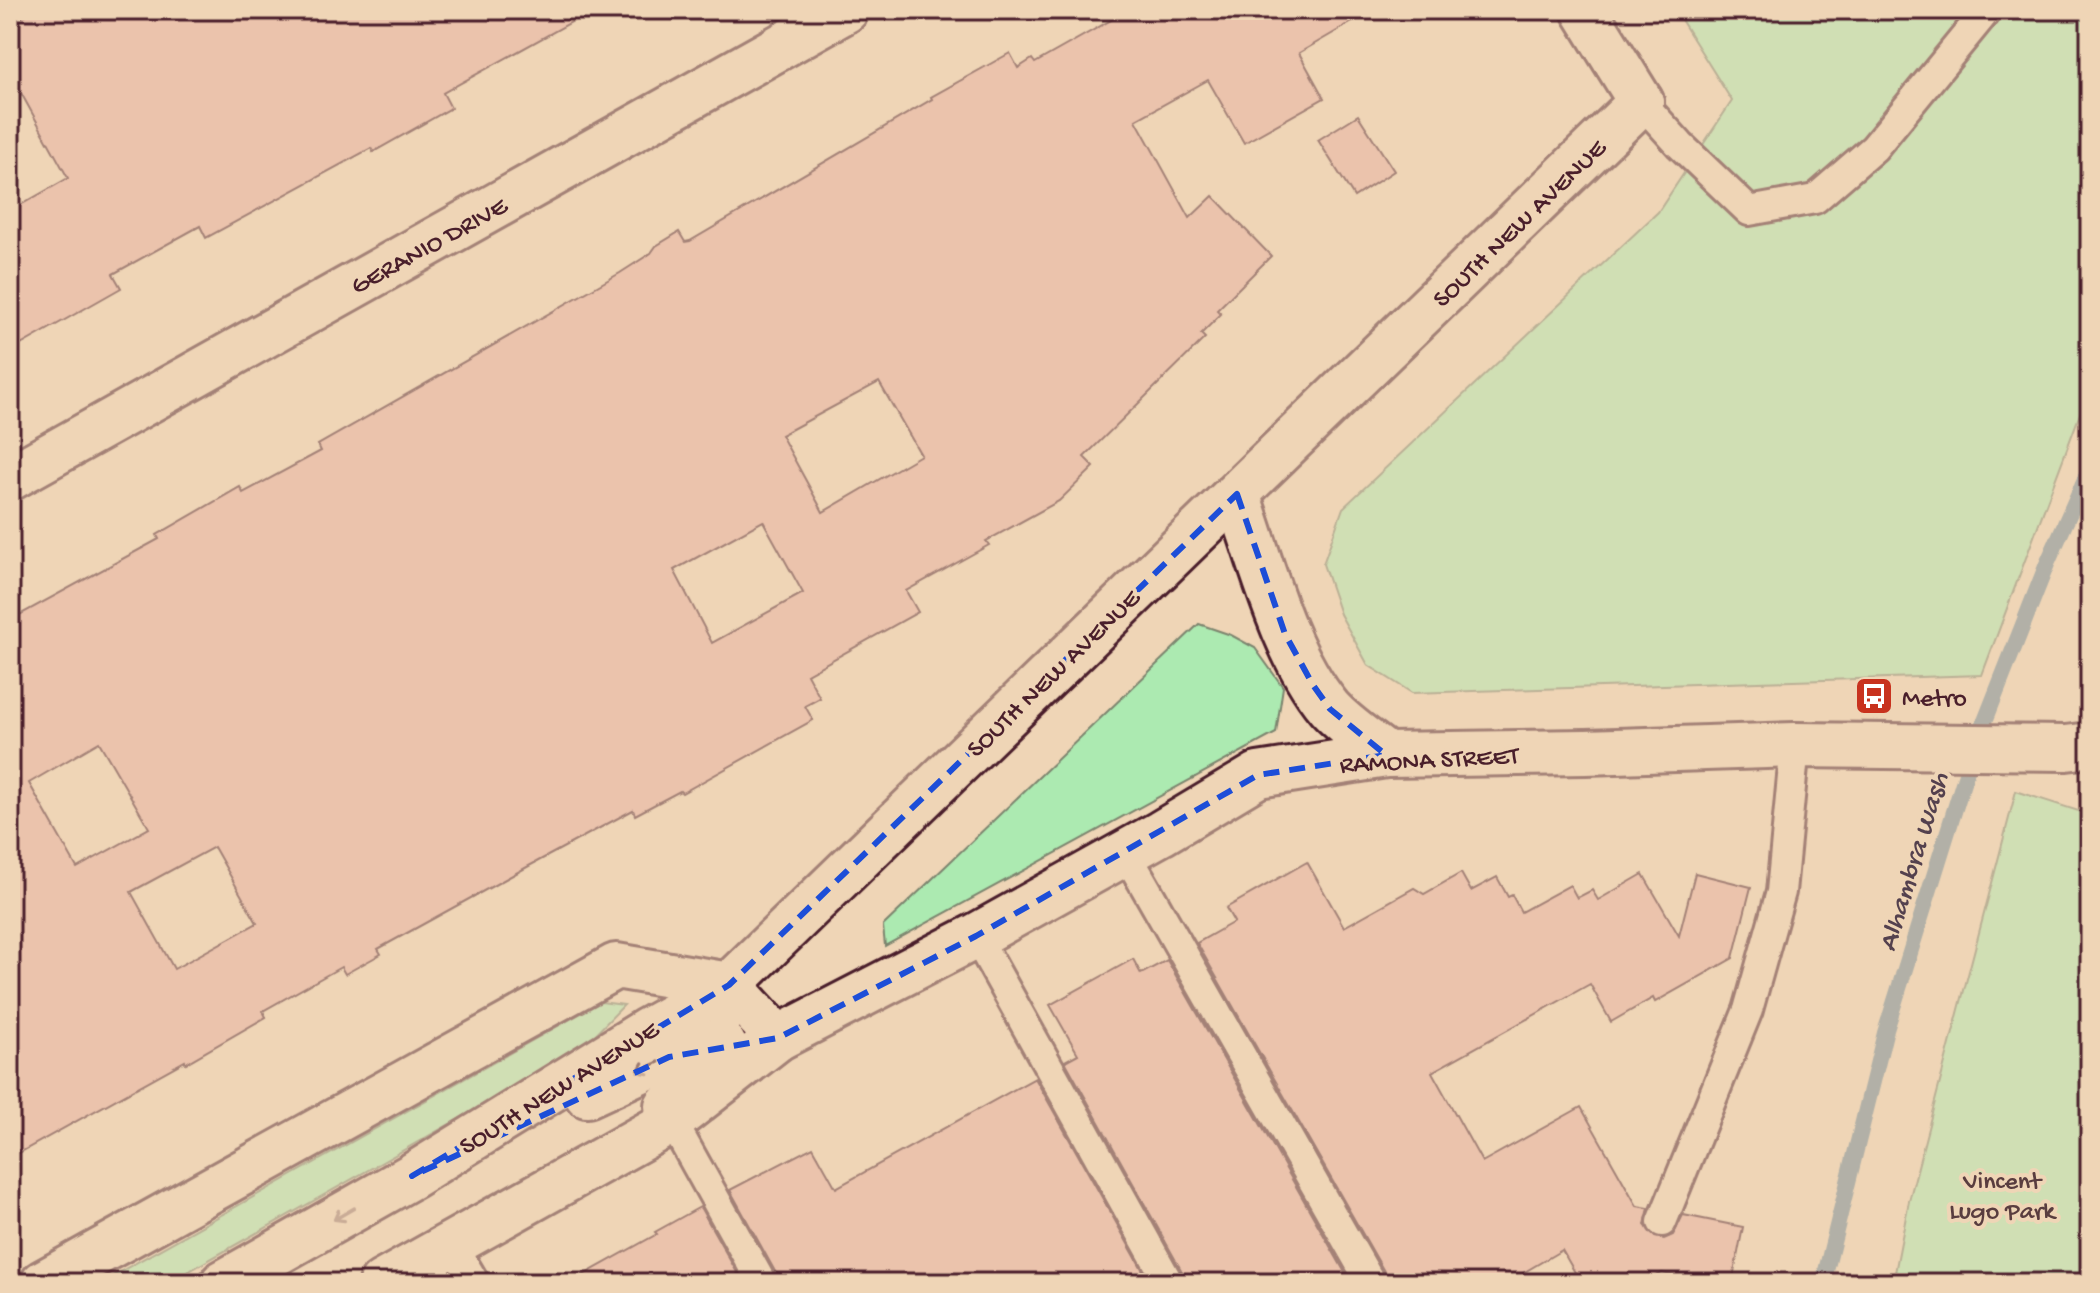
<svg xmlns="http://www.w3.org/2000/svg" width="2100" height="1293" viewBox="0 0 2100 1293" font-family="'Gochi Hand',sans-serif">
<style>
.green{fill:#aceab1;stroke:#7b846e;stroke-width:2}
.lines{fill:none;stroke-linecap:round;stroke-linejoin:round}
.stream{stroke:#688495;stroke-width:16}
.building{fill:#e6ada0;stroke:#4a1f2b;stroke-width:2;fill-rule:evenodd}
.lane-casing{stroke:#4a1f2b;stroke-width:34}
.street-casing{stroke:#4a1f2b;stroke-width:50}
.secondary-casing{stroke:#4a1f2b;stroke-width:50}
.lane{stroke:#efd5b6;stroke-width:28}
.street{stroke:#efd5b6;stroke-width:44}
.secondary{stroke:#efd5b6;stroke-width:44}
.oneway{stroke:#9c7a70}
.marked{fill:none;stroke:#1d4ed8;stroke-width:6;stroke-dasharray:16 10;stroke-linejoin:round}
.labels{text-anchor:middle;stroke-width:8;stroke-linejoin:round;paint-order:stroke}
.street-label{font-size:26px;fill:#4a1f2b;stroke:#efd5b6}
.poi-label{font-size:26px;fill:#4a1f2b;stroke:#efd5b6;text-anchor:start}
.park-label{font-size:26px;fill:#593d3f;stroke:#efd5b6}
.water-label{font-size:28px;font-style:italic;fill:#54414e;stroke:#efd5b6}
</style>
<rect width="100%" height="100%" fill="#efd5b6"/>
<filter id="ink" filterUnits="userSpaceOnUse"><feTurbulence type="fractalNoise" baseFrequency=".0125" numOctaves="2"/><feDisplacementMap in="SourceGraphic" scale="16" xChannelSelector="R" yChannelSelector="G"/><feConvolveMatrix kernelMatrix="1 2 1 2 8 2 1 2 1" color-interpolation-filters="sRGB"/></filter>
<g filter="url(#ink)">
<g class="green">
<polygon points="1675,10 2090,10 2090,387 1982,675 1412,693 1368,665 1340,614 1323,564 1343,508 1658,212 1732,101"/>
<polygon points="1199,624 1231,635 1255,648 1283,687 1276,733 885,946 883,926"/>
<polygon points="2016,791 2085,813 2090,822 2090,1283 1893,1283 1909,1201"/>
<polygon points="601,1002 624,1005 579,1051 168,1283 100,1283"/>
</g>
<g class="lines">
<polyline class="stream" points="1823,1283 1885,1033 1972,754 2047,564 2090,468"/>
</g>
<g class="building">
<polygon points="34,10 593,10 443,93 451,108 373,152 371,148 206,238 200,226 113,274 121,288 10,351 10,211 68,178 10,73 10,24"/>
<path d="M 1129,10 L 1373,10 L 1299,53 L 1324,98 L 1244,143 L 1208,80 L 1136,120 L 1190,218 L 1213,196 L 1271,256 L 1217,310 L 1221,314 L 1201,334 L 1205,338 L 1084,457 L 1094,467 L 1059,501 L 986,541 L 989,545 L 906,591 L 918,612 L 807,674 L 820,698 L 805,706 L 813,720 L 682,793 L 680,791 L 635,815 L 633,810 L 529,866 L 378,949 L 381,954 L 345,974 L 341,967 L 263,1011 L 266,1017 L 186,1063 L 185,1061 L 10,1158 L 10,620 L 159,539 L 157,535 L 240,487 L 243,493 L 321,451 L 318,445 L 620,273 L 651,253 L 656,246 L 679,232 L 685,242 L 690,241 L 932,99 L 931,97 L 1010,53 L 1018,68 L 1032,59 L 1035,63 ZM 879,382 L 921,455 L 823,512 L 781,435 ZM 763,521 L 803,593 L 712,643 L 674,570 ZM 99,742 L 149,828 L 77,868 L 29,783 ZM 214,847 L 257,923 L 174,969 L 131,892 Z"/>
<polygon points="1358,115 1394,171 1354,197 1318,140"/>
<polygon points="1307,862 1344,927 1414,888 1424,894 1461,873 1471,891 1497,877 1508,897 1512,895 1521,912 1570,885 1577,898 1592,890 1598,900 1643,874 1679,936 1695,873 1751,887 1733,958 1655,1002 1653,998 1611,1022 1590,984 1432,1072 1482,1162 1581,1107 1637,1206 1649,1208 1645,1225 1655,1237 1664,1239 1673,1235 1683,1215 1743,1227 1732,1283 1712,1283 1662,1273 1643,1283 1581,1283 1562,1250 1506,1283 1388,1283 1386,1275 1197,943 1234,922 1226,908"/>
<polygon points="1133,959 1141,974 1167,960 1351,1283 1186,1283 1184,1275 1065,1061 1078,1054 1050,1005"/>
<polygon points="1035,1078 1150,1283 779,1283 777,1275 730,1190 813,1147 836,1188"/>
<polygon points="700,1207 743,1283 569,1283 657,1234 655,1232"/>
</g>
<g class="lines">
<g class="lane-casing">
<g id="lane">
<polyline points="1641,102 1680,145 1749,211 1815,199 1874,148 1987,10"/>
<polyline points="1126,853 1371,1283"/>
<polyline points="976,936 1169,1283"/>
<polyline points="672,1121 762,1283"/>
<polyline points="1662,1222 1748,1010 1781,892 1795,745"/>
<polyline points="452,1244 475,1283"/>
</g>
</g>
<g class="street-casing">
<g id="street">
<polyline points="1584,10 1641,102"/>
<polyline points="10,478 846,10"/>
<polyline points="43,1283 616,966 729,985 778,1038"/>
</g>
</g>
<g class="secondary-casing">
<g id="secondary">
<path d="M 1237,494 C 1261,561 1283,653 1329,708 C 1345,726 1367,740 1386,755"/>
<polyline points="587,1095 669,1057 724,1045"/>
<path d="M 667,1106 C 705,1067 713,1035 729,985"/>
<polyline points="223,1283 412,1176 648,1030 729,985 1641,102"/>
<polyline points="382,1283 672,1121 778,1038 976,936 1161,833 1258,775 1386,755 1586,752 1795,745 2066,748 2090,745"/>
</g>
</g>
<use href="#lane" class="lane"/>
<use href="#street" class="street"/>
<use href="#secondary" class="secondary"/>
</g>
<defs><path id="oneway-shaft" d="M-6 0H5M1.5-3L5.5 0L1.5 3" fill="none" stroke-width="1.6" stroke-linecap="round" stroke-linejoin="round" transform="scale(2)"/></defs>
<g class="oneway">
<use href="#oneway-shaft" transform="translate(648 1067) rotate(155)"/>
<use href="#oneway-shaft" transform="translate(344 1214) rotate(150)"/>
</g>
</g>
<path d="M0 0H2100V1293H0ZM 1237,494 L 1285,634 L 1313,685 L 1330,709 L 1386,755 L 1258,775 L 976,936 L 778,1038 L 669,1057 L 412,1176 L 729,985 Z" fill="#efd5b6" fill-opacity=".55" fill-rule="evenodd"/>
<path class="marked" d="M 1237,494 L 1285,634 L 1313,685 L 1330,709 L 1386,755 L 1258,775 L 976,936 L 778,1038 L 669,1057 L 412,1176 L 729,985 Z"/>
<defs>
<g id="bus-square" transform="scale(2)"><rect x="-9" y="-9" width="18" height="18" rx="4" fill="#c8321e" stroke="#efd5b6"/><path d="M-5-6H5V4H4V6H2V4H-2V6H-4V4H-5ZM-3.5-4V0h7V-4ZM-3.5 1.2v1.5H-2V1.2ZM2 1.2v1.5H3.5V1.2Z" fill="#fff"/></g>
</defs>
<g fill-rule="evenodd">
<use href="#bus-square" x="1874" y="696"/>
</g>
<g class="labels">
<g class="street-label">
<text transform="translate(1518 222) rotate(-44)" y="9">SOUTH NEW AVENUE</text>
<text transform="translate(428 244) rotate(-29)" y="9">GERANIO DRIVE</text>
<text transform="translate(1052 672) rotate(-44)" y="9">SOUTH NEW AVENUE</text>
<text transform="translate(1429 758) rotate(-3)" y="9">RAMONA STREET</text>
<text transform="translate(558 1086) rotate(-32)" y="9">SOUTH NEW AVENUE</text>
</g>
<g class="poi-label">
<text x="1902" y="705">Metro</text>
</g>
<g class="park-label">
<text x="2002" y="1188">Vincent<tspan x="2002" dy="30">Lugo Park</tspan></text>
</g>
<g class="water-label">
<text transform="translate(1911 861) rotate(-73)" y="10">Alhambra Wash</text>
</g>
</g>
<rect width="2100" height="1293" fill="none" stroke="#efd5b6" stroke-width="40"/>
<rect x="20" y="20" width="2060" height="1253" fill="none" stroke="#4a1f2b" stroke-width="3" filter="url(#ink)"/>
</svg>
